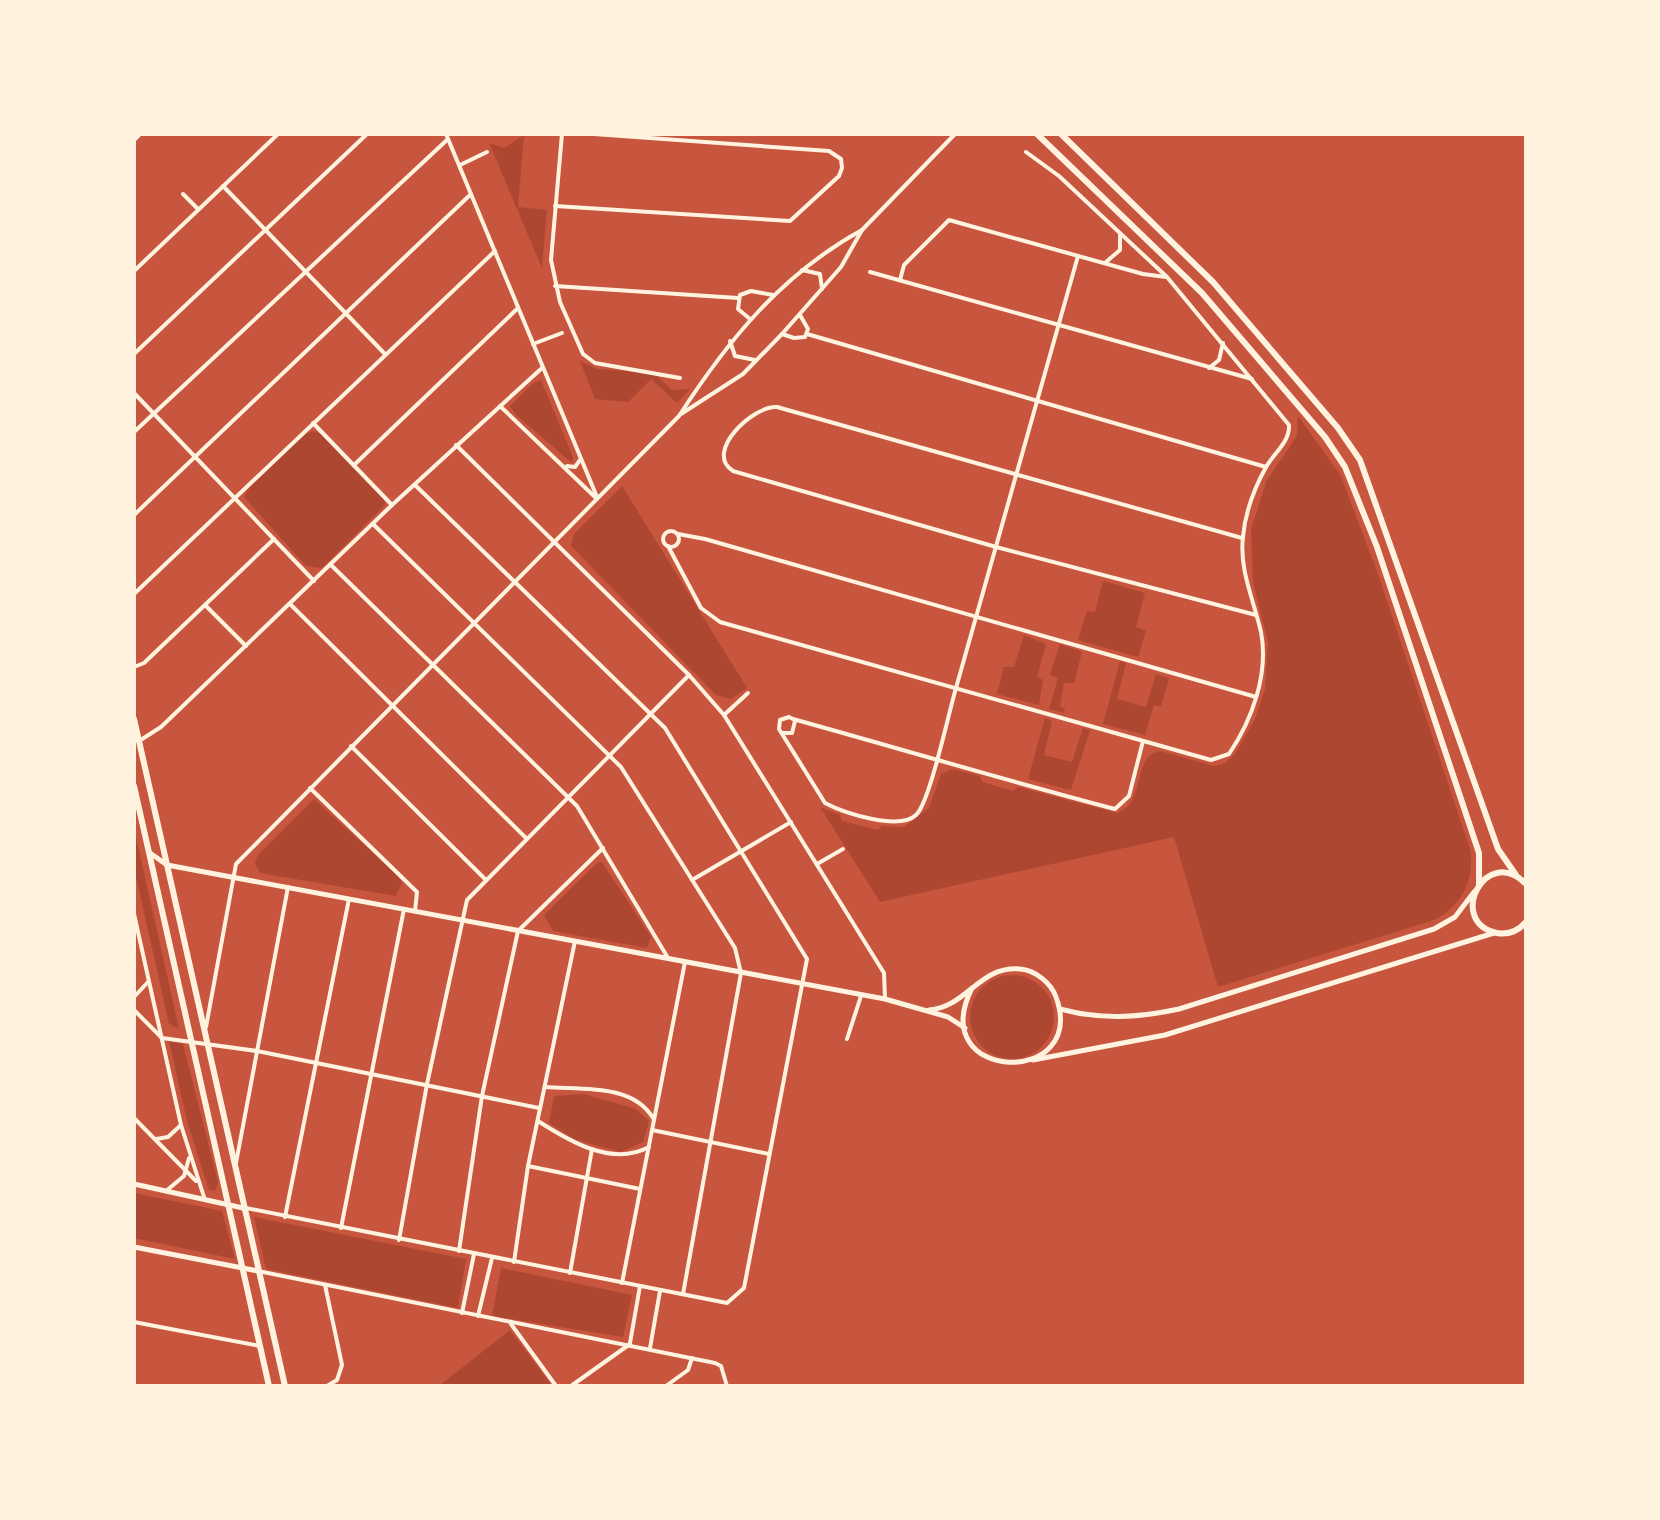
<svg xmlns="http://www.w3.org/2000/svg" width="1660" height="1520" viewBox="0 0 1660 1520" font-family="'DM Sans',sans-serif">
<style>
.green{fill:#ae4732}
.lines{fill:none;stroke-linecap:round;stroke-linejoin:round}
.minor{stroke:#fff3e0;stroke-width:4}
.tertiary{stroke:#fff3e0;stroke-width:5}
.secondary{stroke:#fff3e0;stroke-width:6}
</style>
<rect width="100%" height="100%" fill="#c8553d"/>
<g class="green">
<polygon points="524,135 518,207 547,210 542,268 489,143 504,148"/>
<polygon points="580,361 597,369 654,373 672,390 690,389 677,403 651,379 628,402 595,399"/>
<polygon points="541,380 573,457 572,463 516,415 510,406 532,384"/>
<path d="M 1298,416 L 1341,476 L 1378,574 L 1470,849 C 1475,880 1462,906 1434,920 L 1218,987 L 1174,837 L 880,902 L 820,807 L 840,815 L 842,821 L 878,830 L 882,826 L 904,827 L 929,808 L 941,774 L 952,769 L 980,776 L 982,782 L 1013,791 L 1018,787 L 1117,813 C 1147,803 1131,756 1160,751 L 1214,766 L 1225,763 L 1235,754 L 1255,719 L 1265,689 L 1268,642 L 1253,582 L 1251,529 L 1267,480 L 1297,436 Z"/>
<polygon points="313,431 321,434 384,499 385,505 322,568 306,566 244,497 250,487 304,435"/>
<polygon points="622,486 747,688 731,699 716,695 571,546 574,534"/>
<polygon points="1103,581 1145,593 1136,627 1146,631 1138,657 1078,640 1087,611 1095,612"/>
<polygon points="1024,635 1046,644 1037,677 1043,680 1039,705 997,694 1004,667 1014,667"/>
<polygon points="1060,644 1082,652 1074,683 1064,683 1060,707 1065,708 1064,713 1049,709 1058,678 1050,675"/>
<polygon points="1120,661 1126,663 1117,699 1146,707 1156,674 1169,678 1161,707 1154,705 1145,735 1103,724"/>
<polygon points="1045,718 1052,721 1044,755 1072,762 1083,728 1090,730 1071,790 1028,779"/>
<polygon points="314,799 397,875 402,882 396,896 260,873 255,863 258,855"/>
<polygon points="134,828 179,1029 169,1024 134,867"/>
<polygon points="602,862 651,937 647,948 553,931 544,915 597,863"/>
<circle cx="1012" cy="1017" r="42"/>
<polygon points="169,1041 183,1044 218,1182 215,1191 209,1190 187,1121"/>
<polygon points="584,1094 636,1109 649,1121 643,1142 621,1152 576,1140 549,1123 554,1096"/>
<polygon points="134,1193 222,1211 235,1259 134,1238"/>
<polygon points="254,1217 466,1259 458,1308 266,1269"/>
<polygon points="501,1268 632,1295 623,1337 492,1316"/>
<polygon points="510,1330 552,1386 440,1385"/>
</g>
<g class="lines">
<g class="minor">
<polyline points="446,134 597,497"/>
<polyline points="562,134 551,260 560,302 583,354 595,363 680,378"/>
<polyline points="134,140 140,134"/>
<polyline points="460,165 487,152"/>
<polyline points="223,186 384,353"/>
<polyline points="183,194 198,209"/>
<polyline points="555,206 790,221 839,176 842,168 841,159 829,151 594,134"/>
<path d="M 1078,256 C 1038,400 997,544 956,688 C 949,711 930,802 916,815 C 899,831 844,813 825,803 L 779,729 L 780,720 L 789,717 L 793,719 C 901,749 1008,781 1115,809 L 1129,796 L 1143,741"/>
<polyline points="1106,262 1120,250 1120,235"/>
<polyline points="802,270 820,274 822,289"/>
<polyline points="134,271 278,134"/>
<polyline points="870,272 1252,379"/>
<polyline points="900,280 904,265 949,220 1143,274 1166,277"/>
<polyline points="555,286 738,298"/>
<polyline points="750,319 738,309 740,295 751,291 773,295"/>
<polyline points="782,334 794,338 805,337 808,329 800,315"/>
<polyline points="807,334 1266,467"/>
<polyline points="730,341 735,356 755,360"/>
<polyline points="533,344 562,333"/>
<polyline points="134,354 367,134"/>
<polyline points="1209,368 1219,360 1223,343"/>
<polyline points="134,393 314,581"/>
<polyline points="500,406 595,497"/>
<polyline points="681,414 743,374 782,334 841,267 862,230 955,134"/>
<polyline points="313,423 392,505"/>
<polyline points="134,432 448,139"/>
<polyline points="456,445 689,675 724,715 884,973 885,999"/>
<polyline points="354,465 517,309"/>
<polyline points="567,466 575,467 580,460"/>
<polyline points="134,515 471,194"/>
<polyline points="373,524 621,767 735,948 741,973 683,1294"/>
<circle cx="671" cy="539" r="8"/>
<polyline points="678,534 705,539 1256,697"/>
<path d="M 1242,538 L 777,407 C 754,405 703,452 733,471 L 996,547 L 1256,615"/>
<path d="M 668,546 L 701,608 L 720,622 L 1211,760 L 1229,754 C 1252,720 1269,674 1261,632 C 1254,601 1239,570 1243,537 C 1245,513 1255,487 1266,467 C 1274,453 1290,442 1289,425 L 1167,277 L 1059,176 L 1026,152"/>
<polyline points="331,565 577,806 668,958"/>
<polyline points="134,594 495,251"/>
<polyline points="290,604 526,838"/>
<polyline points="206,606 246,646"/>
<polyline points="134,667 144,663 274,539"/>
<polyline points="724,715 748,693"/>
<polyline points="782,733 792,733 795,721"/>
<polyline points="139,741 161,727 392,505 542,368"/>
<polyline points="351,746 485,879"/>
<polyline points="310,788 417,892 415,911"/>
<polyline points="817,864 843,849"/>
<polyline points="692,880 791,822"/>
<polyline points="134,914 181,1125 204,1197"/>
<polyline points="134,997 148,982"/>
<polyline points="134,1010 162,1038 257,1051 539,1108"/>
<path d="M 206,1027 L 236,864 L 679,416 C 728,340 782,274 862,230"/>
<polyline points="847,1039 861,996"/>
<path d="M 545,1087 C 580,1090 632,1083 653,1118"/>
<polyline points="134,1118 196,1181"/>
<path d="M 538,1121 C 569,1141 612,1167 649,1147"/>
<polyline points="652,1130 769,1154"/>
<polyline points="156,1139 168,1137 181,1125"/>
<polyline points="236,1163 288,887"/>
<polyline points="528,1166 640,1189"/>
<polyline points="166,1191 184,1176 189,1158"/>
<polyline points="246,1208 727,1303 744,1288 807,959 665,728 415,485"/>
<polyline points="285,1217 349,899"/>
<polyline points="341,1228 404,909"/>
<polyline points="399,1240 427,1084 467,900 689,675"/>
<polyline points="459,1251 482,1096 518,931 603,848"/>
<polyline points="514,1262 528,1166 575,941"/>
<polyline points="258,1271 715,1363 721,1366 727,1386"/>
<polyline points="570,1273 592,1149"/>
<polyline points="622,1283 685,962"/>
<polyline points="325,1285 342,1365 337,1380 327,1386"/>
<polyline points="462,1313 474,1254"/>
<polyline points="478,1316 492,1258"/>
<polyline points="134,1322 260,1346"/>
<polyline points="511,1324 556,1386"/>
<polyline points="630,1343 640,1286"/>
<polyline points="650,1348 660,1291"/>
<polyline points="571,1386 630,1344"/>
<polyline points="666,1386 688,1370 692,1358"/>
</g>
<g class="tertiary">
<polyline points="150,853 167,865 885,999 948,1017 965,1028"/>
<path d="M 1060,1009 C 1101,1020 1137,1018 1179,1009 L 1434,929 L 1455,917 L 1474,892"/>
<path d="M 929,1010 C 967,1007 980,965 1020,969 C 1035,970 1051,983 1056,997 C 1089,1088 924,1083 972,988"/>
<polyline points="1033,1060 1165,1035 1494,933"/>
<polyline points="134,1184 243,1208"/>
<polyline points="134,1247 258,1271"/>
</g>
<g class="secondary">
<polyline points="1037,134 1202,293 1325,437 1345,467 1377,547 1479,853 1479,884"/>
<polyline points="1061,134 1213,282 1338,428 1360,460 1498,849 1516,875"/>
<polyline points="134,719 285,1386"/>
<polyline points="134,786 269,1386"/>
<path d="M 1526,884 C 1485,843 1446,923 1497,933 C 1509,935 1519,930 1526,922"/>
</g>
</g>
<rect width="1660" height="1520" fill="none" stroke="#fff3e0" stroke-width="272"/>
</svg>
